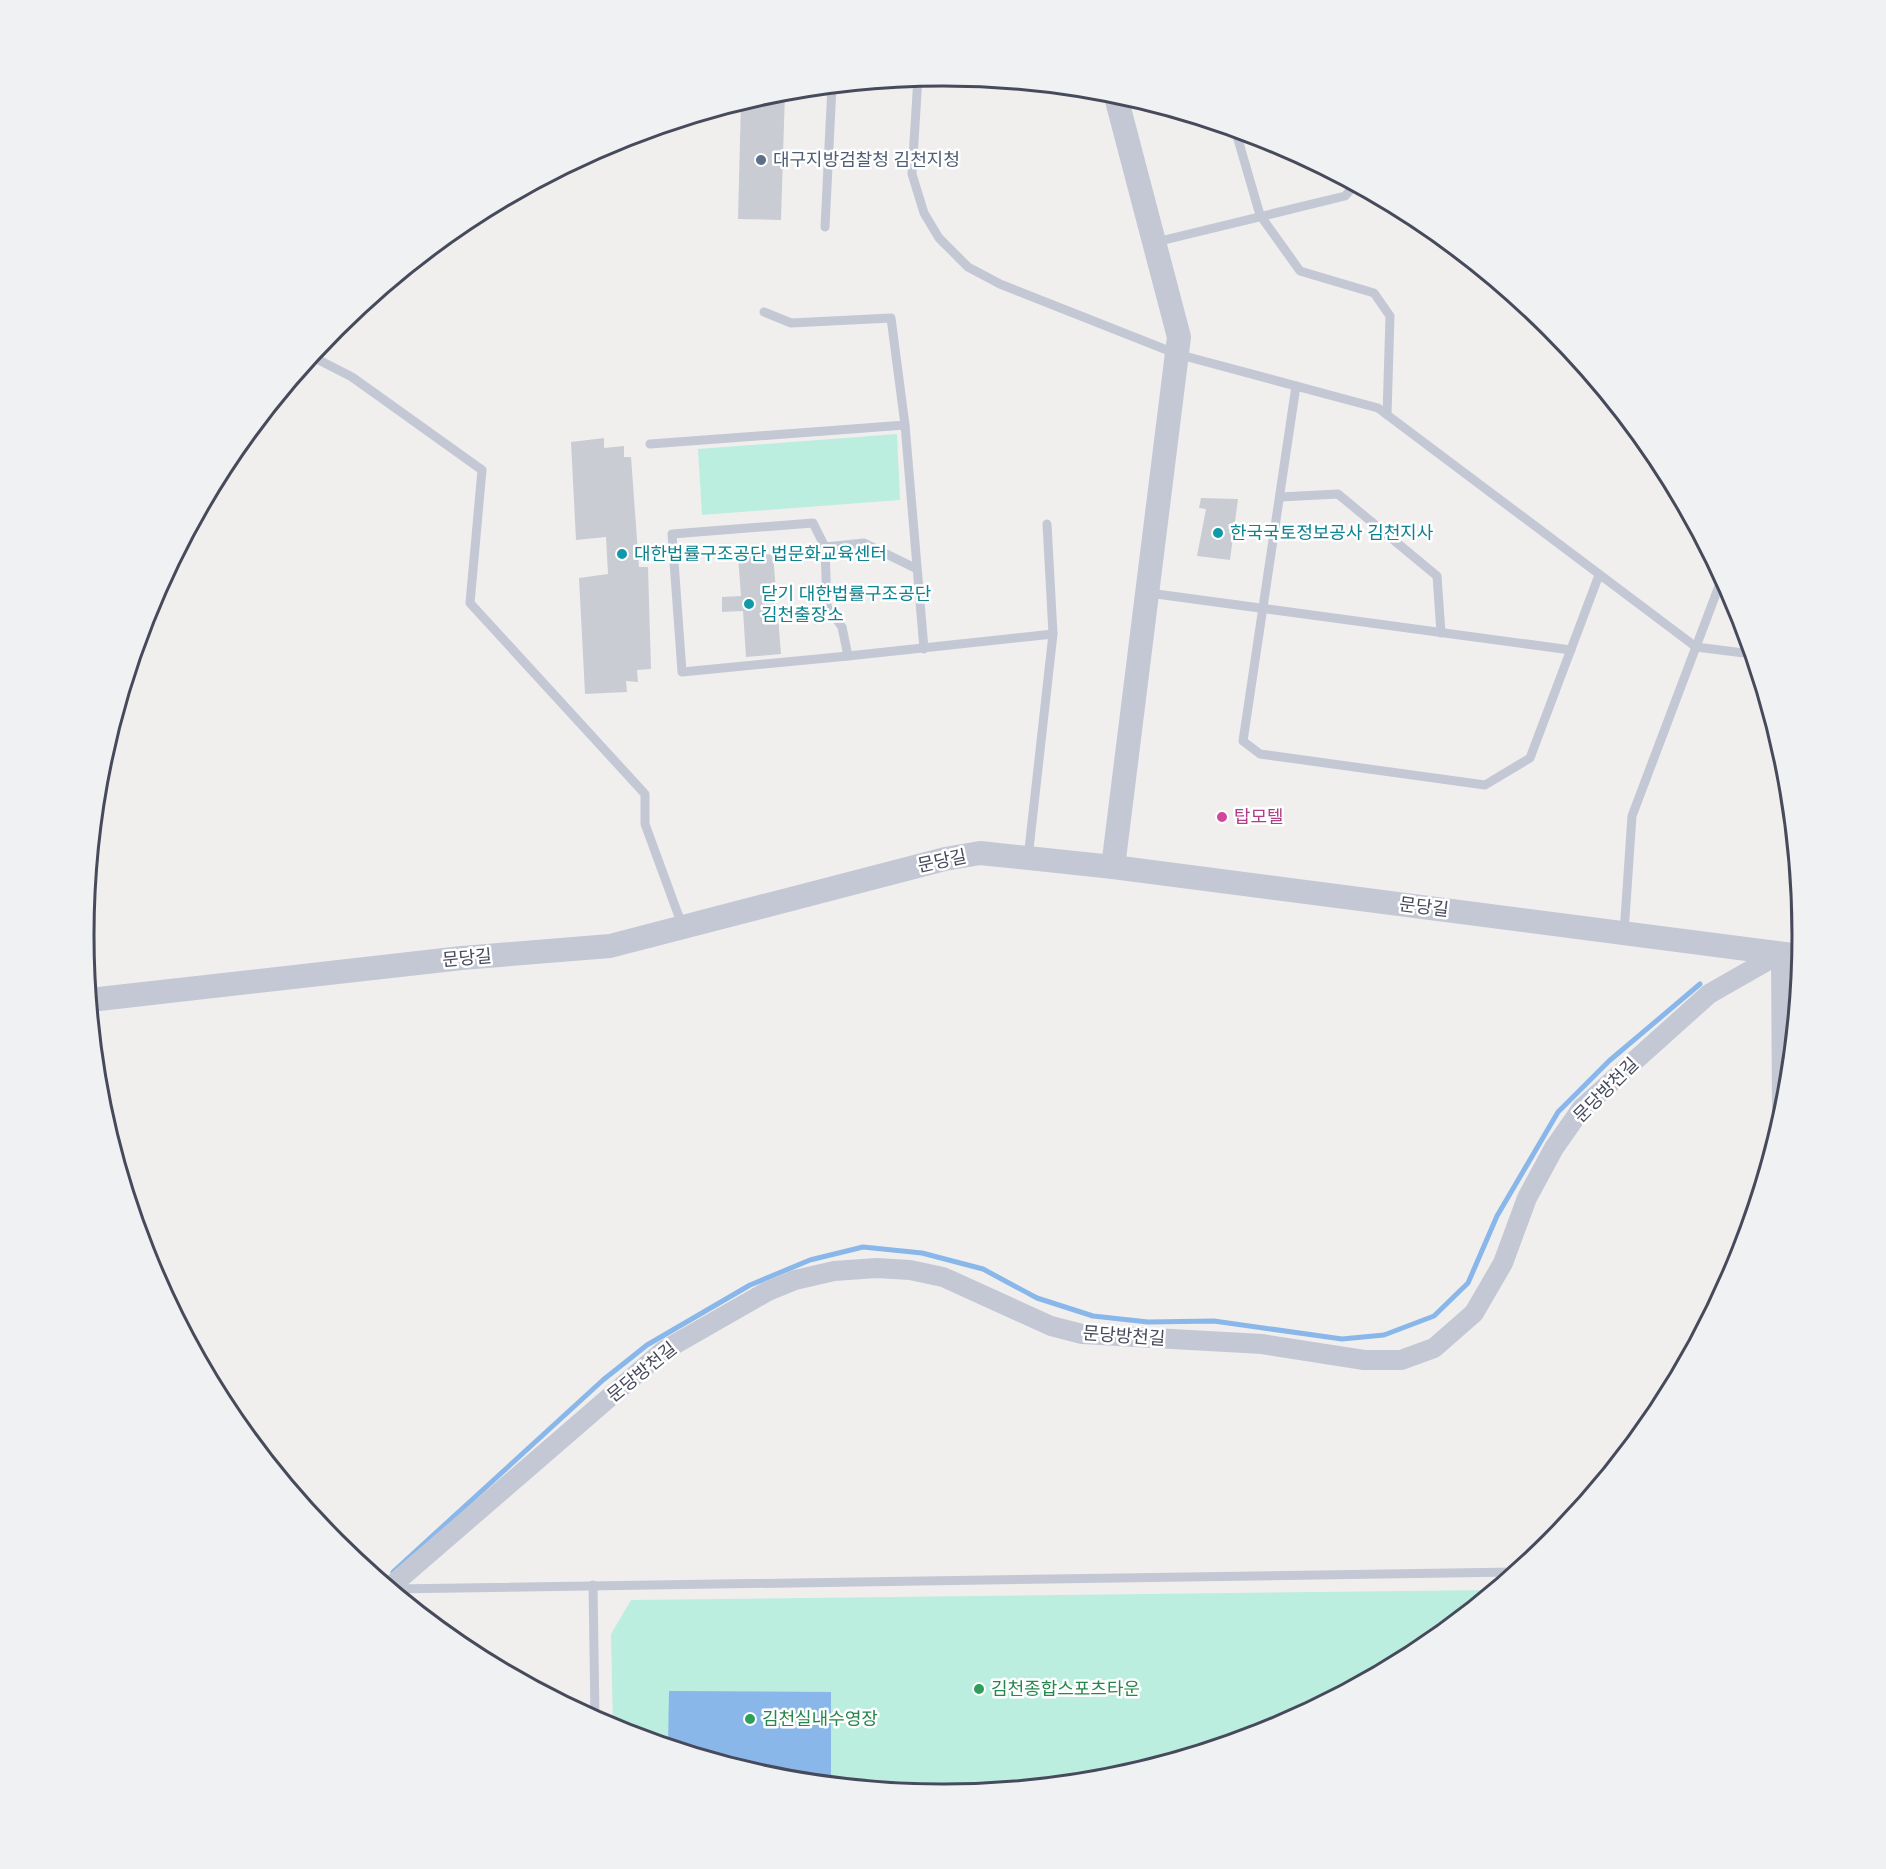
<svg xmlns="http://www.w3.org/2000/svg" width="1886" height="1869" viewBox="0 0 1886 1869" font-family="Mulish,'Noto Sans KR',sans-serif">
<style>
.green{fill:#bceee0}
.water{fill:#8ab7ea}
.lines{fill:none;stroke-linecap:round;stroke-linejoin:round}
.stream{stroke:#8ab7ea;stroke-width:5}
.building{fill:#caccd4}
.service{stroke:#c4c8d5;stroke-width:9}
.minor{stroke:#c4c8d5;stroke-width:20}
.tertiary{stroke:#c4c8d5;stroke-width:24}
.service-dot{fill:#5c6f8a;stroke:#fff;stroke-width:2}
.culture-dot{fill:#0f9aa8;stroke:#fff;stroke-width:2}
.hotel-dot{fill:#d1479c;stroke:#fff;stroke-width:2}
.leisure-dot{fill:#2e9e5b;stroke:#fff;stroke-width:2}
.labels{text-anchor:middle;stroke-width:5;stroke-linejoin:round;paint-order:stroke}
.service-label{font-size:18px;fill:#4e5e75;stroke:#fff;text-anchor:start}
.culture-label{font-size:18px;fill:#0d838f;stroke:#fff;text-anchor:start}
.hotel-label{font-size:18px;fill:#b23c85;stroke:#fff;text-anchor:start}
.street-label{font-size:18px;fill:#464a5b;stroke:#fff}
.leisure-label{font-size:18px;fill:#27864d;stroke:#fff;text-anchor:start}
.rim{fill:none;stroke:#464a5b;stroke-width:3}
</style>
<rect width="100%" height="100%" fill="#f0efee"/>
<g class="green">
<polygon points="897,434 900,500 702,515 698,449"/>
<polygon points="1492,1590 1420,1649 1272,1729 1110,1778 943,1794 775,1777 613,1728 611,1634 631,1600"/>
</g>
<polygon class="water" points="669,1691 831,1692 831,1783 775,1777 668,1745"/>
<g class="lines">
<polyline class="stream" points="393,1572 603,1380 647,1345 750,1285 810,1260 863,1247 922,1253 983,1269 1037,1298 1093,1316 1148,1322 1214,1321 1342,1339 1384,1335 1434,1316 1468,1283 1497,1216 1558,1112 1609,1061 1700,984"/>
</g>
<g class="building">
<polygon points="776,91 785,91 781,220 738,219 741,102"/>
<polygon points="604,438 604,448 624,446 624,457 631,457 639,567 648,567 651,669 637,670 638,682 626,681 627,692 585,694 579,578 608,574 606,537 576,540 571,442"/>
<polygon points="1201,498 1238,499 1230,560 1197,556 1206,509 1199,508"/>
<polygon points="773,554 781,654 746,657 743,611 722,612 722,597 741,596 738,556"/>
</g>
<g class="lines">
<g class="service">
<polyline points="918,77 912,174 924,213 939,238 968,267 1000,284 1177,354 1378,408 1696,647 1752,654"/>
<polyline points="1235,129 1260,215 1300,271 1374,293 1390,316 1387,415"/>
<polyline points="825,227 832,86"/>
<polyline points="1156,242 1345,196 1355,185"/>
<polyline points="764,312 791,323 891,318 905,425 924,649"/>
<polyline points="311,356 352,377 482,470 470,603 645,794 645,824 682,925"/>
<polyline points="1296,386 1243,741 1260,754 1485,785 1530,758 1599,575"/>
<polyline points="650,444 905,425"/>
<polyline points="1280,497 1338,494 1437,576 1441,633"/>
<polyline points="825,547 813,523 672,534 682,672 848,656"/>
<polyline points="915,568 864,543 825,547 827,606 842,627 848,656 1053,634"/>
<polyline points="1149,593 1571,650"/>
<polyline points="1028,858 1053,634 1047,524"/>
<polyline points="1624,933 1632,816 1722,578"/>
<polyline points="593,1585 595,1718"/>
<polyline points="392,1589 1514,1572"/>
</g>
<polyline class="minor" points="390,1587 663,1351 768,1291 795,1280 834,1271 877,1268 910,1270 943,1277 1051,1326 1082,1334 1262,1344 1364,1360 1401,1360 1434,1348 1474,1313 1503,1263 1527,1198 1554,1148 1582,1108 1709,994 1781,953 1782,1115"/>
<g class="tertiary">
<polyline points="1113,867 1179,337 1115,93"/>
<polyline points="90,1000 462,958 610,946 945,859 980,853 1113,867 1800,956"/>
</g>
</g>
<circle class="service-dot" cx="761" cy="160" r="6"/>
<g class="culture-dot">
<circle cx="1218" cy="533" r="6"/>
<circle cx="622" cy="554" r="6"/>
<circle cx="749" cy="604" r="6"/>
</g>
<circle class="hotel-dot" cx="1222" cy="817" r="6"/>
<g class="leisure-dot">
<circle cx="979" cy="1689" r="6"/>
<circle cx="750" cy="1719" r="6"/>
</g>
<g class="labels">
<g class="service-label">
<text x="773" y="166">대구지방검찰청 김천지청</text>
</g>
<g class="culture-label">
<text x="1230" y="539">한국국토정보공사 김천지사</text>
<text x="634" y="560">대한법률구조공단 법문화교육센터</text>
<text x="761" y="600">닫기 대한법률구조공단<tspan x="761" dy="21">김천출장소</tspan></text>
</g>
<g class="hotel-label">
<text x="1234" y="823">탑모텔</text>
</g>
<g class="street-label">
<text transform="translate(942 861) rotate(-12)" y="6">문당길</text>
<text transform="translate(1424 907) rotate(7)" y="6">문당길</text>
<text transform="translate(467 958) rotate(-5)" y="6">문당길</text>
<text transform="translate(1606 1090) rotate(-45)" y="6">문당방천길</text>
<text transform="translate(1124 1336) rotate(4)" y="6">문당방천길</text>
<text transform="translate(642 1372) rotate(-39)" y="6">문당방천길</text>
</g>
<g class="leisure-label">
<text x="991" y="1695">김천종합스포츠타운</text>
<text x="762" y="1725">김천실내수영장</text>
</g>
</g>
<path d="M0 0H1886V1869H0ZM94 935a849 849 0 1 1 1698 0a849 849 0 1 1-1698 0Z" fill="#f0f1f2" fill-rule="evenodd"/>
<path class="rim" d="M94 935a849 849 0 1 1 1698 0a849 849 0 1 1-1698 0Z"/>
</svg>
